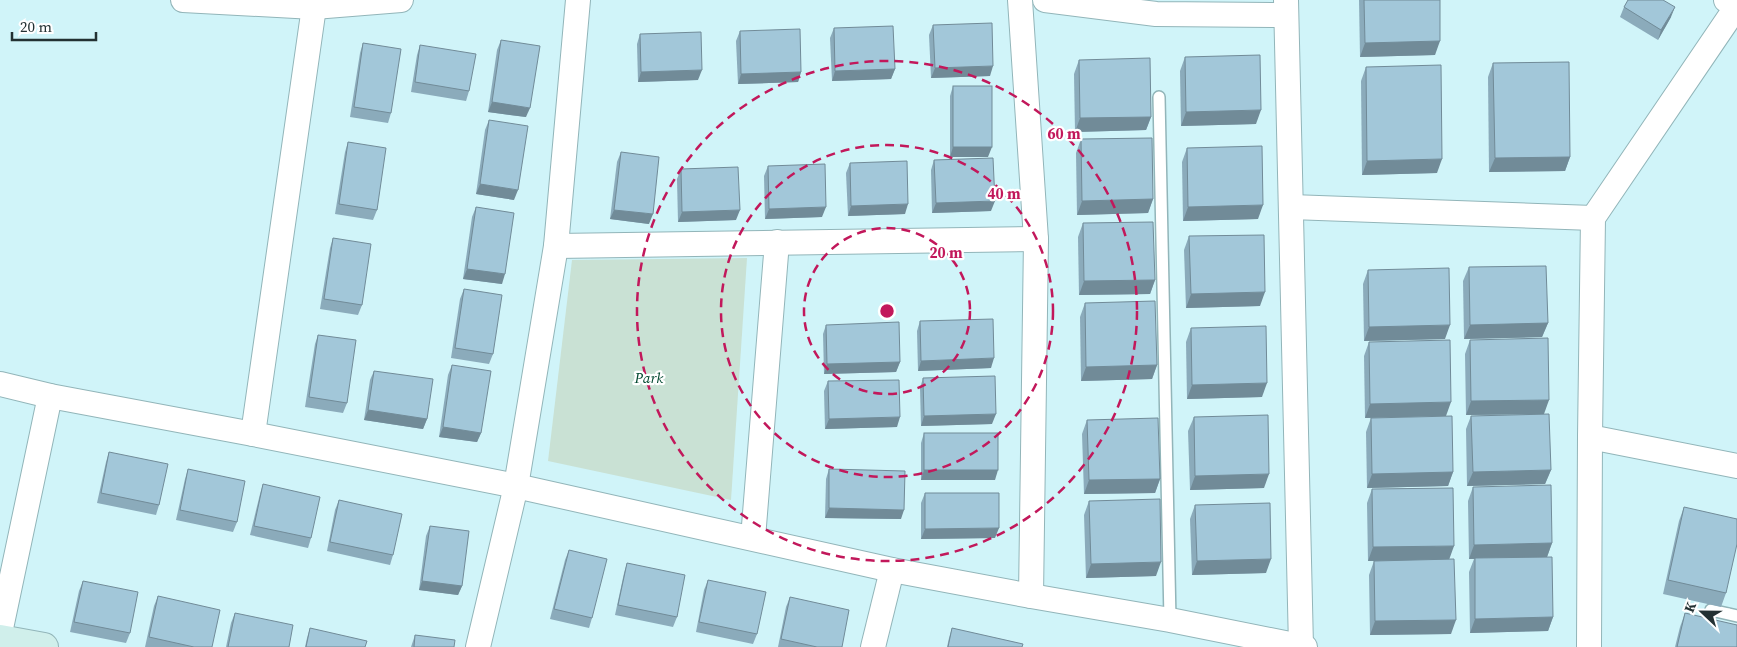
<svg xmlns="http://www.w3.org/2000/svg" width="1737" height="647" viewBox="0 0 1737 647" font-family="'Source Serif 4',serif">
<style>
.green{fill:#c9e1d4}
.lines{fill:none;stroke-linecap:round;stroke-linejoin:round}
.lane-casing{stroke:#92b5b9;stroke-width:14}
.street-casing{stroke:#92b5b9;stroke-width:26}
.secondary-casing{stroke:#92b5b9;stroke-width:30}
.lane{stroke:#fff;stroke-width:11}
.street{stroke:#fff;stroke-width:24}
.secondary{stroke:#d0efeb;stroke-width:28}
.wall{fill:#8babbb}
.shaded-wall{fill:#718b98}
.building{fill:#a2c7d9;stroke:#718b98}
.ring{fill:none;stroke:#c2185b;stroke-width:2.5;stroke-dasharray:9 6}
.labels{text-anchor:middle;stroke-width:4.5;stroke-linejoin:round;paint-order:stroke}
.park-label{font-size:15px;font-style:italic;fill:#01482f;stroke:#fff}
.centre{fill:#c2185b;stroke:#fff;stroke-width:2.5}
.ring-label{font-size:15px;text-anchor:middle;font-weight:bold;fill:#c2185b;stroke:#fff;stroke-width:4.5;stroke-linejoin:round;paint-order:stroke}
</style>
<rect width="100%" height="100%" fill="#d0f4f9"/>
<polygon class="green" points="747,258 731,500 548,461 572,260"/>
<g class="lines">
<g class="lane-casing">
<g id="lane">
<polyline points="1159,97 1170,620"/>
<polyline points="1711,610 1737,616"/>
</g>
</g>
<g class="street-casing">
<g id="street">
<polyline points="183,0 314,7 401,0"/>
<polyline points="1020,0 1036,239 1031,596"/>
<polyline points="1045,0 1156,14 1286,15"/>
<polyline points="1286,0 1301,647"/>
<polyline points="1291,207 1593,218"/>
<polyline points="556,246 1036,239"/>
<polyline points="0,384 50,396 253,434 516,486 892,570 1031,596 1170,620 1305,647"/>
<polyline points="253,434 314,7"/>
<polyline points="1590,437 1737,466"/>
<polyline points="753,538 777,242"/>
<polyline points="0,633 50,396"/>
<polyline points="478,647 516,486 556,246 578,0"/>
<polyline points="873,647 892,570"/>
<polyline points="1589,647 1590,437 1593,218 1737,6 1726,0"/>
</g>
</g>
<g class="secondary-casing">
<polyline id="secondary" points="0,639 44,647"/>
</g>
<use href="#lane" class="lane"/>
<use href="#street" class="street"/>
<use href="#secondary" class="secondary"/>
</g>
<g class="wall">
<polygon points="1359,0 1440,0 1435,55 1360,57"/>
<polygon points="1624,7 1671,17 1658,40 1620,17"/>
<polygon points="933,25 990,76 931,78 929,35"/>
<polygon points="834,28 895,69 891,79 832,81 830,38"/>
<polygon points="740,31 801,72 798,82 738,84 736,41"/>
<polygon points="640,34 698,80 638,82 637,44"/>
<polygon points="501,40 526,117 488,112 497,50"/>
<polygon points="363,43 391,113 388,123 350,117 360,53"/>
<polygon points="420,45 469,91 466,101 411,92 417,55"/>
<polygon points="1185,57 1256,124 1181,126 1180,71"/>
<polygon points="1079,60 1151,117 1146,130 1075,132 1074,74"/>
<polygon points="1493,63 1570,157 1565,171 1489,172 1488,77"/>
<polygon points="1366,67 1437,173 1362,175 1361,81"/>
<polygon points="953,86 988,157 950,157 950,96"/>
<polygon points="489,120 514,200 476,194 485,130"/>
<polygon points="1081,139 1153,199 1148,213 1077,215 1076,153"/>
<polygon points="348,142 377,210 373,220 335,214 345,152"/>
<polygon points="1187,148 1258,219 1183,221 1182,162"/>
<polygon points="621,152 649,224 610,219 617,162"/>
<polygon points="934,160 991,211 932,213 931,170"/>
<polygon points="850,163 905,214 848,216 846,173"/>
<polygon points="768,166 822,217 765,219 764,176"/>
<polygon points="681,169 736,220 678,222 677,179"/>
<polygon points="476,207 502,284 463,279 472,217"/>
<polygon points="1083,223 1155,280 1150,294 1079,295 1078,237"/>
<polygon points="1189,236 1260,306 1186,308 1184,250"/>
<polygon points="333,238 362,305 358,315 320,309 330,248"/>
<polygon points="1469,267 1548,323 1542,337 1464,339 1463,281"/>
<polygon points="1368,270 1445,339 1364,341 1363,284"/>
<polygon points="464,289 493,354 489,364 451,358 460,299"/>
<polygon points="1085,303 1157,365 1152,379 1081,381 1080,317"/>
<polygon points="920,321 991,368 918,371 917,331"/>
<polygon points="826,325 900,362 896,372 824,374 823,334"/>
<polygon points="1191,328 1262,397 1187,399 1186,342"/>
<polygon points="318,335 347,403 343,413 305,407 315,344"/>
<polygon points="1470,340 1544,414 1551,470 1545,484 1467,486 1466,429 1471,416 1543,414 1466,415 1465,354"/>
<polygon points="1369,342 1446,416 1365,418 1364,356"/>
<polygon points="452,365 481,433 477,442 439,437 448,375"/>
<polygon points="374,371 427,419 423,429 364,420 370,380"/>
<polygon points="923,378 992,424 921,426 920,388"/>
<polygon points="828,381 897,427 825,429 824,391"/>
<polygon points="1194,417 1264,488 1190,490 1188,431"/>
<polygon points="1371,418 1453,472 1448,486 1367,488 1366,432"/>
<polygon points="1087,420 1160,479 1155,493 1084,494 1082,434"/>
<polygon points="924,433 995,480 921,480 921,443"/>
<polygon points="109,452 159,505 156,515 97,503 106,462"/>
<polygon points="188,469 237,522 233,532 176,520 185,479"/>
<polygon points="829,469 901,519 825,518 826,479"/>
<polygon points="263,484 311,538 308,548 250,535 260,494"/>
<polygon points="1473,487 1552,543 1547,557 1553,617 1548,631 1470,633 1469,572 1474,559 1469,559 1468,501"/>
<polygon points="1372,489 1449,559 1451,634 1370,635 1369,575 1374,561 1368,561 1367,503"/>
<polygon points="925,493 995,538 921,539 921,503"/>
<polygon points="339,500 393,555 390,565 327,551 335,510"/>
<polygon points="1089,501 1156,576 1086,578 1084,515"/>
<polygon points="1195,505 1266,573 1192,575 1190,519"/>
<polygon points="1684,507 1726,593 1721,607 1663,594 1679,521"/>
<polygon points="430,526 462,586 458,595 419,590 426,536"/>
<polygon points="569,550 592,618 589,628 550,619 565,560"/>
<polygon points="627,563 677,617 673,627 615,615 624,573"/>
<polygon points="708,580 757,634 753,644 696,632 704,590"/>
<polygon points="83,581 130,633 126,643 70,632 79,591"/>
<polygon points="158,596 212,647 145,647 154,606"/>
<polygon points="790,597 842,647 778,647 786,607"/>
<polygon points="235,613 289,647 226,647 231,623"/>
<polygon points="1685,613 1737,647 1675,647 1680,627"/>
<polygon points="310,628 365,647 305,647 307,638"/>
<polygon points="952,628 1022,647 947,647 949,638"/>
<polygon points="415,635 454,647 411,647"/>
</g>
<g class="shaded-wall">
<polygon points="1675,7 1671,17 1658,40 1661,30"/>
<polygon points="1440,41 1435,55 1360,57 1365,43"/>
<polygon points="993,66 990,76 931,78 935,68"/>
<polygon points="895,69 891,79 832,81 835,71"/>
<polygon points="702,70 698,80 638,82 641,72"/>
<polygon points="801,72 798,82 738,84 741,74"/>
<polygon points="492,102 530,108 526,117 488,112"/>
<polygon points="1261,110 1256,124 1181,126 1186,112"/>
<polygon points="1151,117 1146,130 1075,132 1080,118"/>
<polygon points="953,147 992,147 988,157 950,157"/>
<polygon points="1570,157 1565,171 1489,172 1495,158"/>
<polygon points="1442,159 1437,173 1362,175 1367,161"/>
<polygon points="480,184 518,190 514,200 476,194"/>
<polygon points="1153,199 1148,213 1077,215 1082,201"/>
<polygon points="995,201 991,211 932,213 936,203"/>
<polygon points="908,204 905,214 848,216 851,206"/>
<polygon points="1263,205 1258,219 1183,221 1188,207"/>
<polygon points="826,207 822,217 765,219 769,209"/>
<polygon points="614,210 653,214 649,224 610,219"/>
<polygon points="740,210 736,220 678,222 682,212"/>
<polygon points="467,269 505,274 502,284 463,279"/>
<polygon points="1155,280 1150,294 1079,295 1084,281"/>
<polygon points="1265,292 1260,306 1186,308 1191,294"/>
<polygon points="1548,323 1542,337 1464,339 1470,325"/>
<polygon points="1450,325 1445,339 1364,341 1369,327"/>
<polygon points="994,358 991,368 918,371 921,361"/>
<polygon points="900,362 896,372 824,374 827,364"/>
<polygon points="1157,365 1152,379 1081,381 1086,367"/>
<polygon points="1267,383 1262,397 1187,399 1192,385"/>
<polygon points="1549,400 1544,414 1466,415 1471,401"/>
<polygon points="1451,402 1446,416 1365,418 1370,404"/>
<polygon points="368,410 427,419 423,429 364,420"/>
<polygon points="996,414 992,424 921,426 924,416"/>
<polygon points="900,417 897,427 825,429 829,419"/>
<polygon points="443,427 481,433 477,442 439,437"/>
<polygon points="924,470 998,470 995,480 921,480"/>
<polygon points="1551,470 1545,484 1467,486 1473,472"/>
<polygon points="1453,472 1448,486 1367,488 1372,474"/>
<polygon points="1269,474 1264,488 1190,490 1195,476"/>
<polygon points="1160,479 1155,493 1084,494 1089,480"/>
<polygon points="829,508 904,510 901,519 825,518"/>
<polygon points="999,528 995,538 921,539 925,529"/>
<polygon points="1552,543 1547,557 1469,559 1474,545"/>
<polygon points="1454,546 1449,560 1368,561 1373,547"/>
<polygon points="1271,559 1266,573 1192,575 1197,561"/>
<polygon points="1161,562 1156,576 1086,578 1091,564"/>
<polygon points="422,581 462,586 458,595 419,590"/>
<polygon points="1553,617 1548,631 1470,633 1475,619"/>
<polygon points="1456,620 1451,634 1370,635 1375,621"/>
</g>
<g class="building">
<polygon points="1364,0 1440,0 1440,41 1365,43"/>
<polygon points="1628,0 1663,0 1675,7 1661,30 1624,7"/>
<polygon points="992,23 993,66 935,68 933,25"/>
<polygon points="893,26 895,69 835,71 834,28"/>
<polygon points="800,29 801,72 741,74 740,31"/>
<polygon points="701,32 702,70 641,72 640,34"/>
<polygon points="501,40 540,46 530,108 492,102"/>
<polygon points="363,43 401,49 391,113 354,107"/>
<polygon points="420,45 476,54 469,91 415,82"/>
<polygon points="1260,55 1261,110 1186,112 1185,57"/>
<polygon points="1150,58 1151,117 1080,118 1079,60"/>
<polygon points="1569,62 1570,157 1495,158 1493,63"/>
<polygon points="1441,65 1442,159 1367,161 1366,67"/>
<rect x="953" y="86" width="39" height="61"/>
<polygon points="489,120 528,126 518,190 480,184"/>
<polygon points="1152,138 1153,199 1082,201 1081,139"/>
<polygon points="348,142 386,148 377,210 339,204"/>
<polygon points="1262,146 1263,205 1188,207 1187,148"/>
<polygon points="621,152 659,157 653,214 614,210"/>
<polygon points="993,158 995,201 936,203 934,160"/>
<polygon points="907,161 908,204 851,206 850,163"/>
<polygon points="825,164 826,207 769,209 768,166"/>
<polygon points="738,167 740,210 682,212 681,169"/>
<polygon points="476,207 514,213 505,274 467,269"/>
<polygon points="1153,222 1155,280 1084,281 1083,223"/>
<polygon points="1264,235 1265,292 1191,294 1189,236"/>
<polygon points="333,238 371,244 362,305 324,299"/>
<polygon points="1546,266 1548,323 1470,325 1469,267"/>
<polygon points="1449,268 1450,325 1369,327 1368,270"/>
<polygon points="464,289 502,295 493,354 455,348"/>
<polygon points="1155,301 1157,365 1086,367 1085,303"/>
<polygon points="993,319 994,358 921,361 920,321"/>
<polygon points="899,322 900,362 827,364 826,325"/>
<polygon points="1266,326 1267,383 1192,385 1191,328"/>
<polygon points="318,335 356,340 347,403 309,397"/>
<polygon points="1548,338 1549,400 1471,401 1470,340"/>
<polygon points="1450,340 1451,402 1370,404 1369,342"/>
<polygon points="452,365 491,371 481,433 443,427"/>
<polygon points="374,371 433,379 427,419 368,410"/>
<polygon points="995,376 996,414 924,416 923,378"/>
<polygon points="899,380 900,417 829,419 828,381"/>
<polygon points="1549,414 1551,470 1473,472 1471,416"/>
<polygon points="1268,415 1269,474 1195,476 1194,417"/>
<polygon points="1452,416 1453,472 1372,474 1371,418"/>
<polygon points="1158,418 1160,479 1089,480 1087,420"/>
<rect x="924" y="433" width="74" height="37"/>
<polygon points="109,452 168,464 159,505 101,493"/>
<polygon points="188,469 245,481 237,522 180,510"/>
<polygon points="829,469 905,471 904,510 829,508"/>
<polygon points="263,484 320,497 311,538 254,526"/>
<polygon points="1551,485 1552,543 1474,545 1473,487"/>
<polygon points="1453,488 1454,546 1373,547 1372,489"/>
<polygon points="925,493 999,493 999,528 925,529"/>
<polygon points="1160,499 1161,562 1091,564 1089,501"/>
<polygon points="339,500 402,514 393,555 330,542"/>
<polygon points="1270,503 1271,559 1197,561 1195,505"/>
<polygon points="1684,507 1737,519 1737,544 1726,593 1668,580"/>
<polygon points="430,526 469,531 462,586 422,581"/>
<polygon points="569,550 607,559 592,618 554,609"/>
<polygon points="1552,557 1553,617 1475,619 1475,558"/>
<polygon points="1454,559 1456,620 1375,621 1374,561"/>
<polygon points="627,563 685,575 677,617 618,605"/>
<polygon points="708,580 766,592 757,634 699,622"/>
<polygon points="83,581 138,592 130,633 74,622"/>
<polygon points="158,596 220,610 212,647 194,647 149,637"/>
<polygon points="790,597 849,610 842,647 817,647 781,639"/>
<polygon points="235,613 293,625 289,647 228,647"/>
<polygon points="1685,613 1737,625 1737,647 1677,647"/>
<polygon points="310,628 367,641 365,647 306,647"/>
<polygon points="952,628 1023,644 1022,647 948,647"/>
<polygon points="415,635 455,640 454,647 414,647"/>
</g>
<g class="ring">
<circle cx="887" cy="311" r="83"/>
<circle cx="887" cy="311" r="166"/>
<circle cx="887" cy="311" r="250"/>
</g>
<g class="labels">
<g class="park-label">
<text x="649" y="383">Park</text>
</g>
</g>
<circle cx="887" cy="311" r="8" class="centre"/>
<g class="ring-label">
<text x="1064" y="139">60 m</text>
<text x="1004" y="199">40 m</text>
<text x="946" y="258">20 m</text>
</g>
<g transform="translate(1702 612) rotate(292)" stroke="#ffffff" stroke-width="4" paint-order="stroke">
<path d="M0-4L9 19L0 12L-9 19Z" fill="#233133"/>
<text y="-8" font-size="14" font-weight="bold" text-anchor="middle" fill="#233133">K</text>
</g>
<path d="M12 32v8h84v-8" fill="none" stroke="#233133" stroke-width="2.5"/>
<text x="20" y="32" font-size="15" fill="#233133" stroke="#ffffff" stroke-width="4" paint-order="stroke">20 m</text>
</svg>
